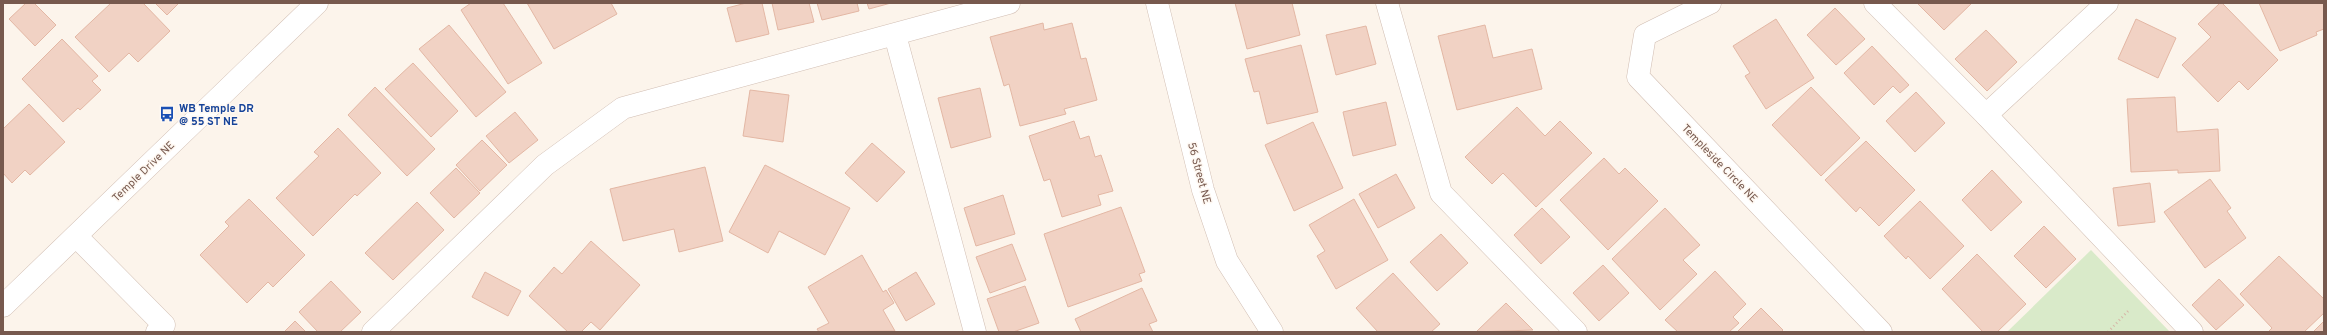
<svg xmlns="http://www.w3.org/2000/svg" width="2327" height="335" viewBox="0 0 2327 335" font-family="Overpass,sans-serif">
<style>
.green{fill:#d9eac9}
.building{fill:#f1d2c4;stroke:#e3b7a4}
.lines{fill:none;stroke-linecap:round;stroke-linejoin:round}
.minor-casing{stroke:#d1beb3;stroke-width:23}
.path{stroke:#d6b5a6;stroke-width:2.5;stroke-dasharray:1 3;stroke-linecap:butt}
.minor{stroke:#fff;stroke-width:22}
.labels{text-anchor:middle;stroke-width:3;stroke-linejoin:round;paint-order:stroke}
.transit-label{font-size:11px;font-weight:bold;fill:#164399;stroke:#fef8f2;text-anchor:start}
.street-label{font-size:11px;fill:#77594e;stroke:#fef8f2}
</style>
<rect width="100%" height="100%" fill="#fcf4eb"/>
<polygon class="green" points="2091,250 2170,332 2007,332"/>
<g class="building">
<polygon points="26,3 34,3 56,25 35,46 9,19"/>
<polygon points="111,3 143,3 170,31 138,62 129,53 109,72 75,37"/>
<polygon points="155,3 179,3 167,15"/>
<polygon points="471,3 503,3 542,63 508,84 461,10"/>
<polygon points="527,3 611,3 617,14 554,49"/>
<polygon points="746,3 762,3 769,34 736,42 727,8"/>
<polygon points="772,3 809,3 814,22 778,30"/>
<polygon points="817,3 857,3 859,11 822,20"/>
<polygon points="867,3 891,3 869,9"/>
<polygon points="1235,3 1292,3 1300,35 1247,49"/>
<polygon points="1917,3 1972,3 1944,30"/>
<polygon points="2220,3 2222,3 2278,60 2248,90 2239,81 2218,102 2182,65 2211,37 2198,24"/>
<polygon points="2259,3 2324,3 2324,29 2316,32 2317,35 2280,51"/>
<polygon points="1835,8 1865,39 1836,65 1807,35"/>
<polygon points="1776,19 1814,78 1766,109 1745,76 1750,73 1733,46"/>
<polygon points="2136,19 2176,38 2158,78 2118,59"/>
<polygon points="1043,23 1044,30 1072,23 1081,59 1086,58 1097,100 1064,109 1066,114 1020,126 1009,84 1004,86 990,37"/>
<polygon points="449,25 506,92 476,117 419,49"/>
<polygon points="1485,25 1493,58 1532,49 1542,89 1457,110 1438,36"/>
<polygon points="1366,26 1376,64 1336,75 1326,35"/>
<polygon points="1986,30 2017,62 1987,91 1955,59"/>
<polygon points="62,39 98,76 92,81 101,90 80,110 78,108 63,122 22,79"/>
<polygon points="1301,45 1318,112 1267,124 1259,91 1254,92 1245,59"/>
<polygon points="1872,46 1909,85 1900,93 1893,86 1874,105 1844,73"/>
<polygon points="413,63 458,111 431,137 385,89"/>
<polygon points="375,87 435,149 407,176 348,115"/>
<polygon points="1811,87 1860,138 1821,176 1772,125"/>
<polygon points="980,88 991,137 951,148 938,98"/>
<polygon points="750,90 789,95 783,142 743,136"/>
<polygon points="1916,92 1945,123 1915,152 1886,121"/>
<polygon points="2175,97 2177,132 2218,129 2220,171 2178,173 2178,170 2131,172 2127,99"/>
<polygon points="1386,102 1396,145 1353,156 1343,112"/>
<polygon points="29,104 65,142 30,175 25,170 12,183 3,173 3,129"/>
<polygon points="1517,107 1545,136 1560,121 1592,153 1536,207 1503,173 1492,184 1465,157"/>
<polygon points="515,112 538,140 509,163 486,136"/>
<polygon points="1074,121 1080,139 1089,136 1095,157 1101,155 1113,191 1098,195 1101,205 1062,217 1050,179 1044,181 1029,136"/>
<polygon points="1313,122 1343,188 1294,211 1265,145"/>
<polygon points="338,128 381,173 357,196 355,194 313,236 276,198 319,156 314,152"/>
<polygon points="482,140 507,165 480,191 456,165"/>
<polygon points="1866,141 1915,190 1879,226 1860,207 1856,212 1825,180"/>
<polygon points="872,143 905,172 877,202 845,173"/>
<polygon points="1604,158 1619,174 1625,168 1658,201 1608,250 1560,200"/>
<polygon points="765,165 850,208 825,255 779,231 768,253 729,232"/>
<polygon points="705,167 723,241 679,252 674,229 623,241 610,189"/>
<polygon points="456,168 480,193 454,218 430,193"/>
<polygon points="1992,170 2022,202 1991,231 1962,200"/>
<polygon points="1396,174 1415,208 1378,228 1359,194"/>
<polygon points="2210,179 2231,208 2227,211 2246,238 2205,268 2164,212"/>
<polygon points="2150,183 2155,222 2118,226 2113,188"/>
<polygon points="1003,195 1015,234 976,246 964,208"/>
<polygon points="249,199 305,255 273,287 268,282 247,303 200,255 229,226 225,222"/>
<polygon points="1354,199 1388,260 1336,289 1317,256 1325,251 1309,225"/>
<polygon points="1920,201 1964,246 1930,279 1908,256 1906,259 1884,236"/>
<polygon points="417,202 444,230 393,280 365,253"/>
<polygon points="1121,207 1145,272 1139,274 1142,281 1068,307 1044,234"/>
<polygon points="1542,208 1570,237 1541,264 1514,235"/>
<polygon points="1665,208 1700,245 1683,260 1697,274 1660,310 1612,259"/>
<polygon points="2044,226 2076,259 2046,288 2014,256"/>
<polygon points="1441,234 1468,263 1437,291 1410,262"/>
<polygon points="591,241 640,285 600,330 591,322 581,332 568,332 529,296 554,267 562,274"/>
<polygon points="1012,244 1026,280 990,293 976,257"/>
<polygon points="1977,254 2026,304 1997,332 1983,332 1942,289"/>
<polygon points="862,255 883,292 886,290 894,303 883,310 895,331 819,332 817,329 829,323 808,287"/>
<polygon points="2279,256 2324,299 2324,313 2304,332 2268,332 2272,328 2240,294"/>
<polygon points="1603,265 1629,293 1599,321 1573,293"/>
<polygon points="1715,271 1746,304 1733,317 1739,323 1729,332 1678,332 1665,320"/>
<polygon points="485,272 521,291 508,316 472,297"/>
<polygon points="916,272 935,304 906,321 888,289"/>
<polygon points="1393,273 1440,324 1431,332 1378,332 1356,308"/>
<polygon points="2219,279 2244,305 2216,330 2192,305"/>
<polygon points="331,281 361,312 340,332 318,332 299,312"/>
<polygon points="1025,286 1039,323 1013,332 999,332 987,299"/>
<polygon points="1142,288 1157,321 1149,324 1153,332 1081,332 1075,319"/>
<polygon points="1506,303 1533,330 1477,332 1477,331"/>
<polygon points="1761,308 1783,330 1781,332 1737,332"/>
<polygon points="295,321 306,332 284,332"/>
<polygon points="2324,321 2324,332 2315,332 2314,331"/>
</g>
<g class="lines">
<g class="minor-casing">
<g id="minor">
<polyline points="1157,3 1203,190 1227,261 1272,332"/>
<polyline points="1387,3 1441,193 1576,332"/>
<polyline points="1710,3 1645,35 1638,77 1881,332"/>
<polyline points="1875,3 1986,115"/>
<polyline points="2107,3 1986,115 2192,332"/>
<polyline points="895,35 975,332"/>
<polyline points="76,236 164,325 157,332"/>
<polyline points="3,306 317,3"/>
<polyline points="373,332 545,165 623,108 1009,3"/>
</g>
</g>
<polyline class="path" points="2108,332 2130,309"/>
<use href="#minor" class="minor"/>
</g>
<defs>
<g id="bus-bare" transform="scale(1.2)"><path d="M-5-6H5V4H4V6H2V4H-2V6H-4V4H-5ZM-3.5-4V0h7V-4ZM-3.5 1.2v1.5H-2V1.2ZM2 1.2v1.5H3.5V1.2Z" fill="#1a4fb4" stroke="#fef8f2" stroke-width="2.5" paint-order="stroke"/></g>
</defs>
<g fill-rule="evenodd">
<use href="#bus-bare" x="167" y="114"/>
</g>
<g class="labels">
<g class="transit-label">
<text x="179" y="112">WB Temple DR<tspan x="179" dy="13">@ 55 ST NE</tspan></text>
</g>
<g class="street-label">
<text transform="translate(1720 163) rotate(46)" y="4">Templeside Circle NE</text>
<text transform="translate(143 171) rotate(-44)" y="4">Temple Drive NE</text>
<text transform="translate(1200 173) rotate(75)" y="4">56 Street NE</text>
</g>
</g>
<rect width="2327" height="335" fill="none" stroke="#77594e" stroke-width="8"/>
</svg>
